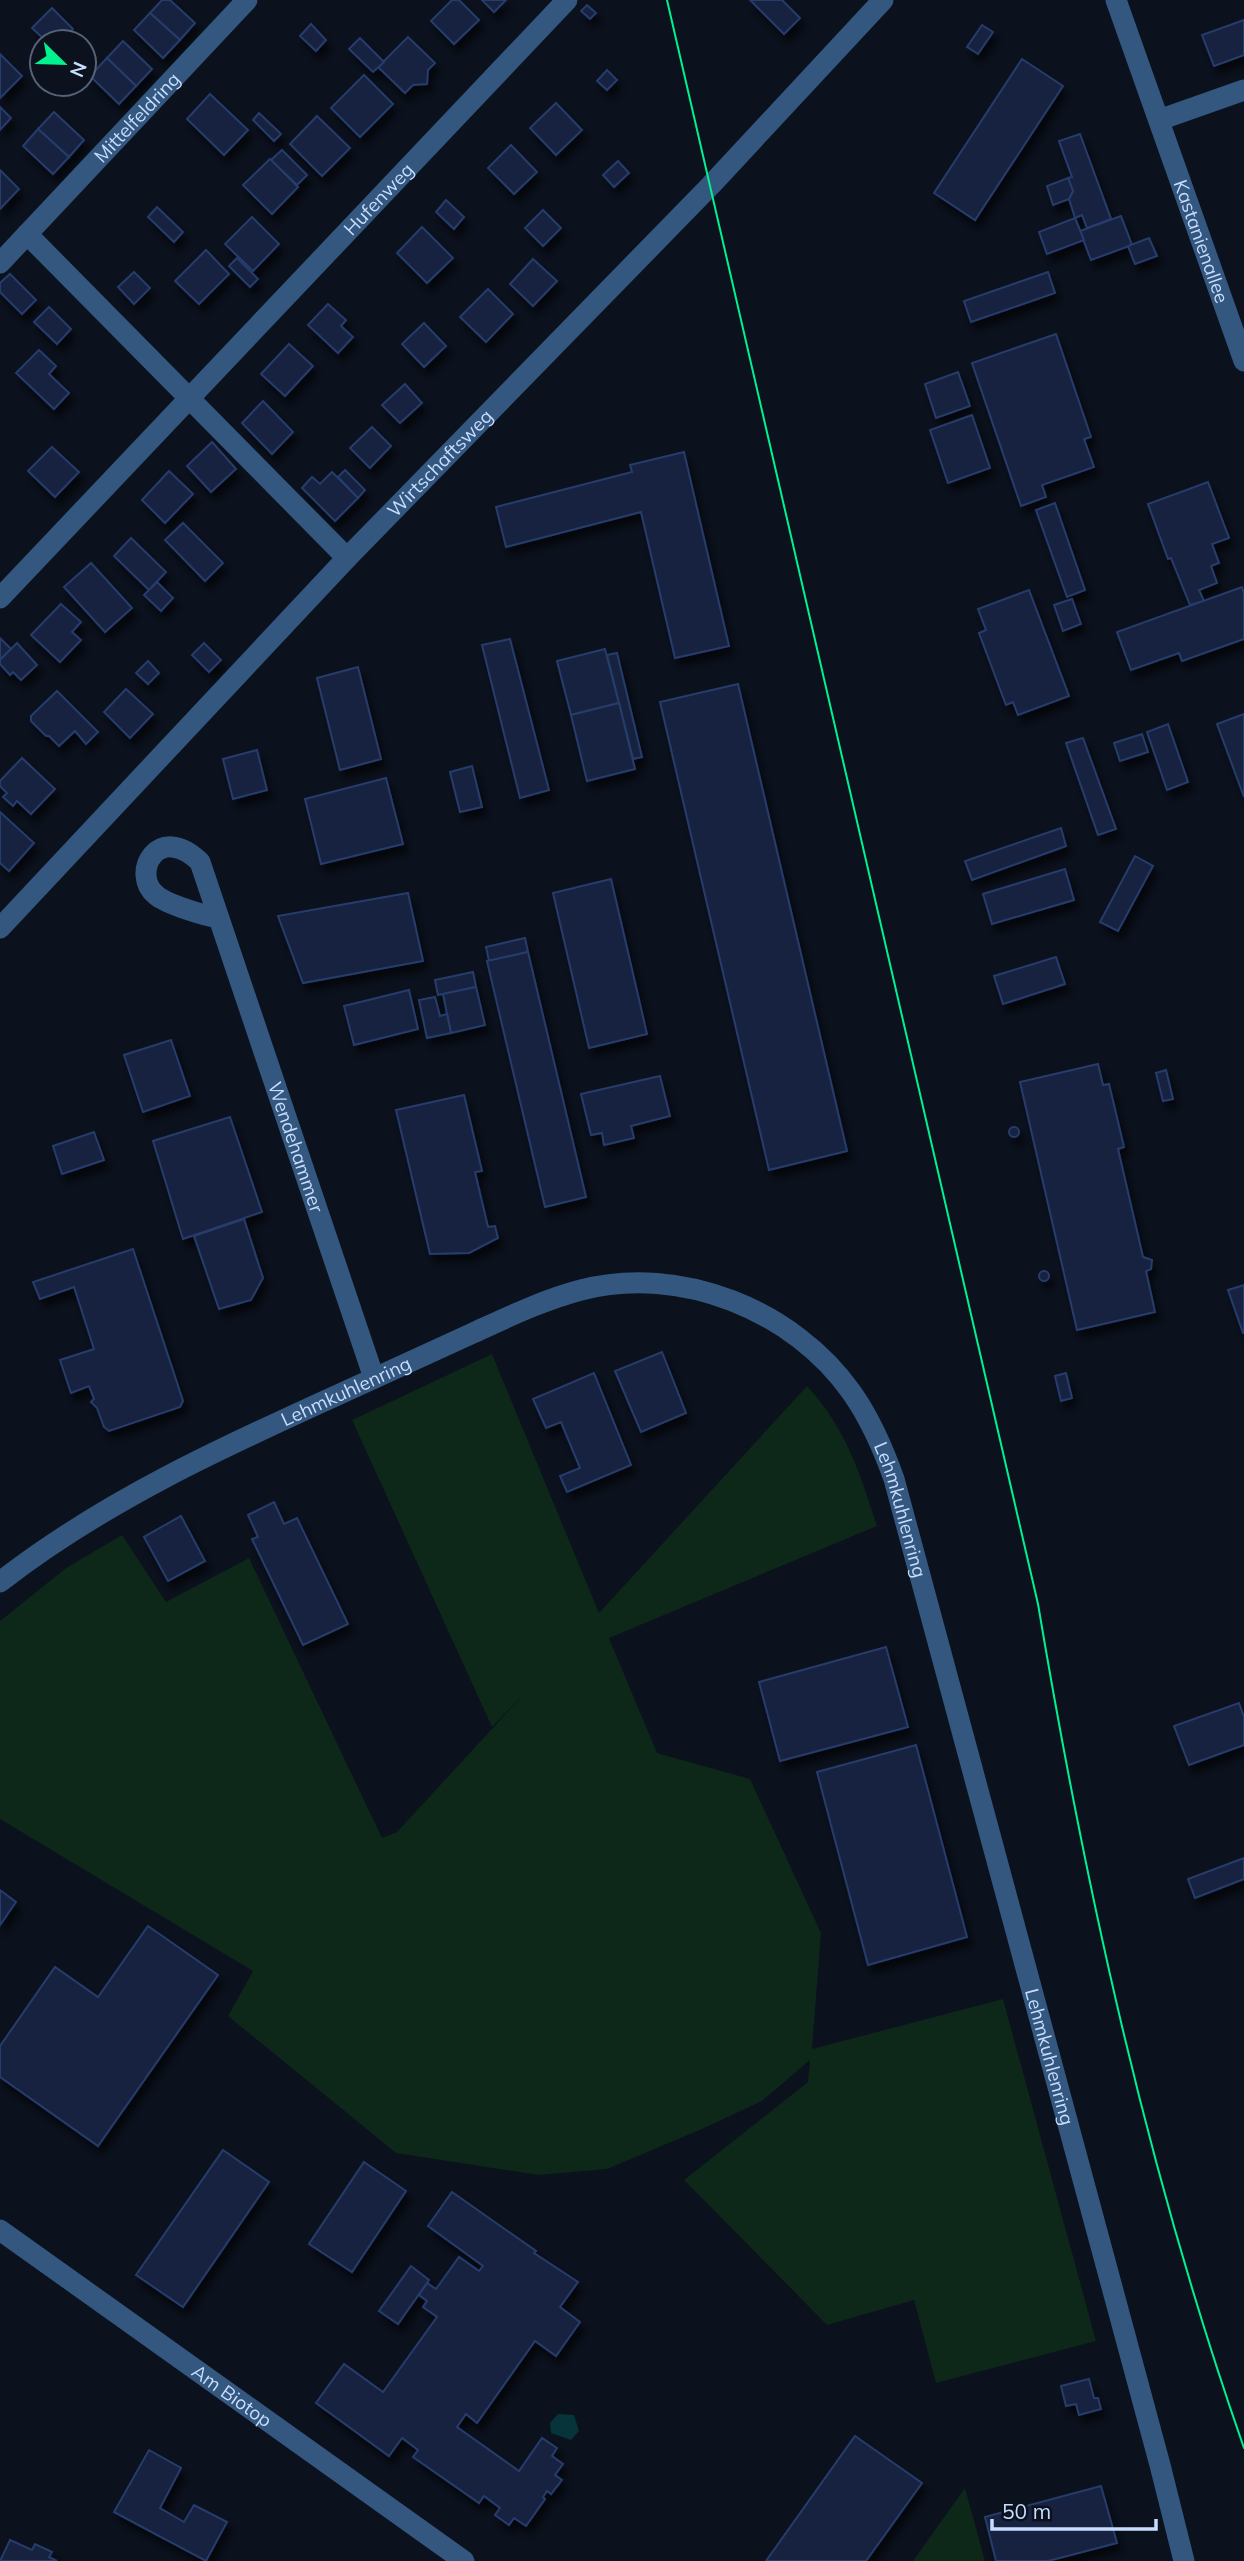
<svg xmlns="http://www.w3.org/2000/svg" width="1244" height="2561" viewBox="0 0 1244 2561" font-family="Mulish,sans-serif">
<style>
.green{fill:#0d2719}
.water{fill:#06343a}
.building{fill:#16223f;stroke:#273c6c;stroke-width:2;filter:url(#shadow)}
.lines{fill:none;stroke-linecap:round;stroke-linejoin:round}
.minor{stroke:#33577f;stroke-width:21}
.tram{stroke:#00f28f;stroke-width:2}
.labels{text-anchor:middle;stroke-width:7;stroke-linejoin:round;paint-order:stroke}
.street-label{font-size:19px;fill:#c7ddff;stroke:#0b111d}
</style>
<defs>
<filter id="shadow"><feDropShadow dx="4.5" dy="8" stdDeviation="3.5" flood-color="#0009"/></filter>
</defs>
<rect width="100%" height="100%" fill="#0b111d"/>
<g class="green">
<path d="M 492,1354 L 599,1613 L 807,1386 C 846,1428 860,1473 877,1526 L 609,1638 L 657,1753 L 750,1779 L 821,1933 L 812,2049 L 1003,1999 L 1096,2341 L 936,2383 L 914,2300 L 827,2325 L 684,2180 L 808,2082 L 810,2060 L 762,2101 L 702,2129 L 607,2169 L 538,2175 L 396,2153 L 228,2016 L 253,1971 L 0,1819 L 0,1621 L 66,1568 L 122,1535 L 166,1602 L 249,1558 L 382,1838 L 397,1832 L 525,1693 L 492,1727 L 352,1420 Z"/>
<polygon points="965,2488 985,2561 913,2561"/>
</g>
<polygon class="water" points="558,2414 574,2415 579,2431 571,2440 551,2433 550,2423"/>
<g class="building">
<polygon points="162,0 170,0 195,23 180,40 150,13"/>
<polygon points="452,0 459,0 479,20 454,44 431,21"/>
<polygon points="482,0 506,0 494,12"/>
<polygon points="750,0 782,0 800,18 784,34"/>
<polygon points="587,5 596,13 590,19 581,11"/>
<polygon points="52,8 73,29 61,42 47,42 32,28"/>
<polygon points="150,13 180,40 163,58 134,30"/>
<polygon points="1244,20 1244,55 1214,66 1202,35"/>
<polygon points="311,24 326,40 316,51 300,36"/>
<polygon points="982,25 993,32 978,54 967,47"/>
<polygon points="408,37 435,63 428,70 427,84 413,85 405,93 378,67"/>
<polygon points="360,38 384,62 373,72 349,49"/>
<polygon points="123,41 152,69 136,86 107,58"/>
<polygon points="0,54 22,76 0,98"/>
<polygon points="107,58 136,86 119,104 90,76"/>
<polygon points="1022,59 1063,86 975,220 934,193"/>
<polygon points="607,70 617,80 607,90 597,81"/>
<polygon points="364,75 393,104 360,137 331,108"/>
<polygon points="210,94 248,130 224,155 187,119"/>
<polygon points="556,103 582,130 556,155 530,128"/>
<polygon points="0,107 11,118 0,130"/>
<polygon points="54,112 84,140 69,157 38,129"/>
<polygon points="259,113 281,134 274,141 253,120"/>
<polygon points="317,116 350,148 322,176 290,144"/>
<polygon points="38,129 69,157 53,174 23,146"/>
<polygon points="1080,134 1111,219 1087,228 1082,215 1075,218 1069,199 1073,191 1068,178 1072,177 1059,141"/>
<polygon points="511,145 537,172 514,194 488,168"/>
<polygon points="282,150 307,175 297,185 271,160"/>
<polygon points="270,159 298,187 272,214 243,185"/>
<polygon points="618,161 629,173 614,187 603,175"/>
<polygon points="0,170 19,189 0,209"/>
<polygon points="1068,178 1073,191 1069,199 1053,205 1047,186"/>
<polygon points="446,200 464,217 454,229 436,212"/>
<polygon points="157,207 183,232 174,242 148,217"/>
<polygon points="543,210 561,228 543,246 525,228"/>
<polygon points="1121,216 1132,245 1091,260 1080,231"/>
<polygon points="252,217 279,244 253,271 225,244"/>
<polygon points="1075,218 1084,240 1047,254 1039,232"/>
<polygon points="422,227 453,258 427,283 397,253"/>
<polygon points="1149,238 1157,256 1135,264 1128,246"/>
<polygon points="206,250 229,274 199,304 175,281"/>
<polygon points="237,258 258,279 250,287 229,266"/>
<polygon points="533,259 557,281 533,306 510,284"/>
<polygon points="134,272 150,288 134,304 118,287"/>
<polygon points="1048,272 1055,293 971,322 964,301"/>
<polygon points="10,274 36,300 22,314 0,292 0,283"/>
<polygon points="488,289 513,314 486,342 460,317"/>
<polygon points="328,304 346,320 341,326 353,337 338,353 308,325"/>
<polygon points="49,307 71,329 57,344 34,322"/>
<polygon points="424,323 446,346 424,367 402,344"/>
<polygon points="1056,334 1091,437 1084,439 1094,467 1042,485 1046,497 1021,506 972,363"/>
<polygon points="289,344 313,366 285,396 261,374"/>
<polygon points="39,350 56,366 49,374 69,393 54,409 16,373"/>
<polygon points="958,372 970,406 936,418 925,384"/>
<polygon points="405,384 422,403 400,423 382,405"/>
<polygon points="263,401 293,432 272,454 242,423"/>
<polygon points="972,415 990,468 948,483 930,430"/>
<polygon points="372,427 391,446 370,468 350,448"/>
<polygon points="212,442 236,469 211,492 187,466"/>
<polygon points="52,447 79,472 55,497 28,471"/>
<polygon points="684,452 729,646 675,658 641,512 506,547 496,507 632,472 630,465"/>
<polygon points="345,470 365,490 358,498 338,477"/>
<polygon points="169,471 193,494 165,523 142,500"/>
<polygon points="332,472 358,498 335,521 302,488 312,477 320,484"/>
<polygon points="1208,482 1229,538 1212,544 1219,563 1211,566 1217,583 1199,590 1204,601 1190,605 1171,558 1168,559 1148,504"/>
<polygon points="1055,503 1085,590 1067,597 1036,510"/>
<polygon points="183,523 223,563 205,581 165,540"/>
<polygon points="131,538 166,572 149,590 114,556"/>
<polygon points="91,563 132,608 105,632 64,587"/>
<polygon points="157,582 173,598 161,611 144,595"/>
<polygon points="1242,587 1244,594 1244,639 1182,661 1179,653 1131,670 1117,632"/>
<polygon points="1029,590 1069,696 1018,715 1013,702 1006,705 979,633 986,630 978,609"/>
<polygon points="1072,599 1081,624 1063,631 1054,605"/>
<polygon points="61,604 81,622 72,632 81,640 60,662 31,635"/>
<polygon points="0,638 11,649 0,660"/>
<polygon points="510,639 549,790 520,798 482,645"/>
<polygon points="17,643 37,665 21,680 13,672 10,675 0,664 0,660"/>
<polygon points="204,643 221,660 209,672 192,655"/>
<polygon points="605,649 619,703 571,715 557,661"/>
<polygon points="617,653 642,757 633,759 607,655"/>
<polygon points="148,661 159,673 148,684 136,673"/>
<polygon points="358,667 381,759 340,770 317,678"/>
<polygon points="738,684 847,1151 769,1170 660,702"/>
<polygon points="126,689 153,714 130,738 104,712"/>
<polygon points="57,691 98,732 86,744 75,731 59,746 49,736 46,736 31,721 31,716"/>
<polygon points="619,703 635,769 587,781 571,715"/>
<polygon points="1244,714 1244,797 1217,724"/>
<polygon points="1168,724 1188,782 1167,790 1147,732"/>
<polygon points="1142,734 1148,752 1120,761 1114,743"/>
<polygon points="1083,738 1116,829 1098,835 1066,743"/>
<polygon points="257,750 267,790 233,799 223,759"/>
<polygon points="22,758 55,789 31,814 17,801 13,806 3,797 7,793 0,786 0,781"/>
<polygon points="472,766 482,807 460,812 450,772"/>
<polygon points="386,778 403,844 321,864 305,799"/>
<polygon points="0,812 34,843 9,871 0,863"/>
<polygon points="1061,828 1066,846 972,880 965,861"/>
<polygon points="1135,856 1153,866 1118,931 1100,922"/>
<polygon points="1065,869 1074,900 992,924 983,894"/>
<polygon points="611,879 647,1034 589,1048 553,893"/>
<polygon points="408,893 423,961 303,983 278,916"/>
<polygon points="525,938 528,952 489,961 486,947"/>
<polygon points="528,952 586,1197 545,1207 487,961"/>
<polygon points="1056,957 1065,984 1003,1004 994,976"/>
<polygon points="473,972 476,987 438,995 435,980"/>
<polygon points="476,987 485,1025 451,1033 443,994"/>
<polygon points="409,990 418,1029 354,1045 344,1006"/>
<polygon points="435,997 440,1016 447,1014 451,1033 427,1038 419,1000"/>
<polygon points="171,1040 190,1096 143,1112 124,1055"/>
<polygon points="1098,1064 1103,1085 1109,1084 1124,1147 1118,1149 1143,1257 1152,1260 1151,1269 1146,1271 1155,1312 1077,1330 1020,1082"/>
<polygon points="1166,1070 1173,1099 1163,1101 1156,1073"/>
<polygon points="660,1076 670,1116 631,1126 634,1138 604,1145 602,1133 591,1135 581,1094"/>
<polygon points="464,1095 482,1171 475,1172 488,1227 495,1226 498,1238 469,1253 430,1254 396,1110"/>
<polygon points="230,1117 262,1212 183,1239 153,1141"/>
<circle cx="1014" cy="1132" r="5"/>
<polygon points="94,1132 104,1160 62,1174 53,1146"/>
<polygon points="244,1219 263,1278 251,1300 219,1309 194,1236"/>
<polygon points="133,1249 183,1401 180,1407 109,1431 104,1427 97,1408 91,1402 94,1399 89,1386 71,1393 60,1360 94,1349 74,1287 40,1299 33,1282"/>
<circle cx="1044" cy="1276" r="5"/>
<polygon points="1244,1285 1244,1333 1243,1333 1228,1290"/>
<polygon points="662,1352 686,1413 641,1432 615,1371"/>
<polygon points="594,1373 631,1465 567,1492 560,1476 580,1468 561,1422 546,1428 533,1399"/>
<polygon points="1066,1373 1072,1398 1061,1401 1055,1376"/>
<polygon points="274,1502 284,1524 297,1518 348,1624 303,1645 252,1539 258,1537 248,1515"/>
<polygon points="181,1516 205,1561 168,1581 144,1537"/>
<polygon points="886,1647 908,1727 780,1761 759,1682"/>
<polygon points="1239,1703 1244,1717 1244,1745 1189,1765 1174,1726"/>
<polygon points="916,1745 967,1937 868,1965 817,1772"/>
<polygon points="1244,1858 1244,1879 1195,1898 1188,1879"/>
<polygon points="0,1890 16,1902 0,1925"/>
<polygon points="148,1926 218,1975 98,2146 0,2077 0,2046 55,1967 98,1997"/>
<polygon points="223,2150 269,2182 183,2307 136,2275"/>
<polygon points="364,2162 406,2191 352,2272 309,2244"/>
<polygon points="452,2192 536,2251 534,2253 578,2282 560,2307 580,2322 556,2356 535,2341 477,2423 466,2414 457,2427 519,2471 542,2438 557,2448 552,2456 563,2464 555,2475 562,2480 551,2494 547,2491 543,2497 545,2499 526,2526 514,2518 509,2525 495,2515 500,2508 484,2496 479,2503 413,2457 418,2450 402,2438 389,2456 316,2403 344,2364 383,2392 437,2317 423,2307 427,2301 419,2295 427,2283 436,2289 459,2257 479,2271 483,2266 428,2226"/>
<polygon points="411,2266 429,2280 398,2324 379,2311"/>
<polygon points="1089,2379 1094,2398 1098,2398 1101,2409 1079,2415 1076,2404 1066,2406 1061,2386"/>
<polygon points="855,2436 922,2483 866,2561 766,2561"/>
<polygon points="149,2450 181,2468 160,2508 184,2522 194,2505 227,2522 206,2561 114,2512"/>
<polygon points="1101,2486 1117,2543 1048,2561 996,2561 985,2517"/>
<polygon points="10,2540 32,2550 35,2544 52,2552 49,2557 57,2561 0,2561"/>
</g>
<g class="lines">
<g class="minor">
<path id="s1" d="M 1116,0 L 1244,361"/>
<polyline points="1159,120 1244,90"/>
<polyline points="27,234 347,558"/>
<path id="s2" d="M 0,263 L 247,0"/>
<path id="s3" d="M 0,598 L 567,0"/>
<path id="s4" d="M 219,918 C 205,916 166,904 156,895 C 130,874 158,821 200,862 L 374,1378"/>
<path id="s5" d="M 0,928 L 347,558 L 711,185 L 883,0"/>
<path id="s6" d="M 0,1582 C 104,1501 223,1447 342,1393 C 386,1373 429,1353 473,1333 C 508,1317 543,1300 581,1290 C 680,1264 794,1310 852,1393 C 871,1420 883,1448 894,1479 L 1160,2465 L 1184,2561"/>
<path id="s7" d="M 0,2230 L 464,2561"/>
</g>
<path class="tram" d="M 667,0 L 1038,1604 C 1086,1890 1148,2174 1244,2448"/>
</g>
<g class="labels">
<g class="street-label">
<text dy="7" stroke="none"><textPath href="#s2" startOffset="200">Mittelfeldring</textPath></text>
<text dy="7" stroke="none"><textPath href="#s3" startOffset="550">Hufenweg</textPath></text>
<text dy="7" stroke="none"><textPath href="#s1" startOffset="256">Kastanienallee</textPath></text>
<text dy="7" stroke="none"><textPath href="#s5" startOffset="640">Wirtschaftsweg</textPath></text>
<text dy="7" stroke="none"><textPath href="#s4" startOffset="467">Wendehammer</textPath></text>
<text dy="7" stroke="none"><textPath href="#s6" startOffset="396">Lehmkuhlenring</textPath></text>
<text dy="7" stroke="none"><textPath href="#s6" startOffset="1087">Lehmkuhlenring</textPath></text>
<text dy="7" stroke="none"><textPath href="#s6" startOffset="1654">Lehmkuhlenring</textPath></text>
<text dy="7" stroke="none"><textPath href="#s7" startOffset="285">Am Biotop</textPath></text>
</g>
</g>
<g transform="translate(63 63) rotate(113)"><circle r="33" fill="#0b111d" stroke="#566377" stroke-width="2"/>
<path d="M0-5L12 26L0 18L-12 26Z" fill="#00f28f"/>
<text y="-10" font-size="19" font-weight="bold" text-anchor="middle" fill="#c7ddff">N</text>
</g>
<path d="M992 2519v10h164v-10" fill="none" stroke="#c7ddff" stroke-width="3.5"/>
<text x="1002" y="2519" font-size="21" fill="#c7ddff" stroke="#0b111d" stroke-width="5" paint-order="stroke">50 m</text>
</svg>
